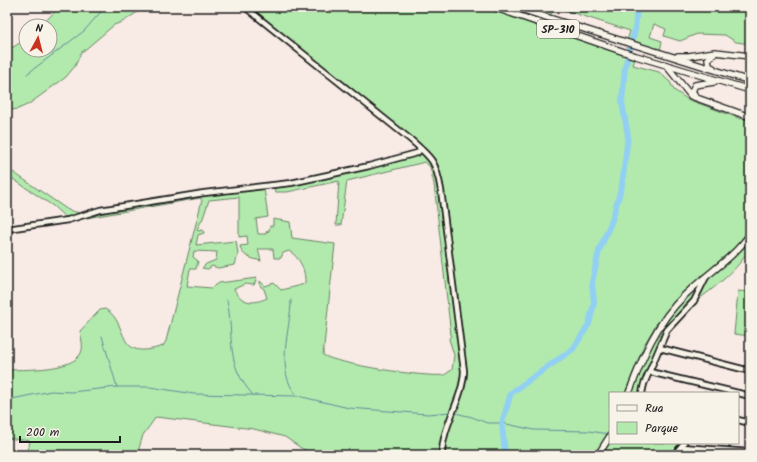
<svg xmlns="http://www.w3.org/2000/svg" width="757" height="462" viewBox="0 0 757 462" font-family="Kalam,sans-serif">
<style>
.green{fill:#b2eaad;stroke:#678364;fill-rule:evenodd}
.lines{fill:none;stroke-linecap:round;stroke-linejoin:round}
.stream{stroke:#62889c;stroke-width:1}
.river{stroke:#91d0f2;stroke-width:6}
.minor-casing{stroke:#1c1c1c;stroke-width:8}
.major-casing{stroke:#1c1c1c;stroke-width:8}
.minor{stroke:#f7f3e8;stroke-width:4.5}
.major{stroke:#f7f3e8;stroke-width:5.5}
.labels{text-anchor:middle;stroke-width:3.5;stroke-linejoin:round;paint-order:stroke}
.shield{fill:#f7f3e8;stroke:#5e5c59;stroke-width:1}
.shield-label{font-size:11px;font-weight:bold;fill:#1c1c1c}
</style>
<rect width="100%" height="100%" fill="#f8eae5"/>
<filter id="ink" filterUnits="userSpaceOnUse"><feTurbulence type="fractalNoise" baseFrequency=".025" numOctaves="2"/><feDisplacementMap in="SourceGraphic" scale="8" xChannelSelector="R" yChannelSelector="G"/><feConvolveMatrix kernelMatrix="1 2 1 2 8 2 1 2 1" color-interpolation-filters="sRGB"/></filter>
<g filter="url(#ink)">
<g class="green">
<polygon points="59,7 145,7 124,21 114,25 81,53 75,66 66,77 29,104 18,109 12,110 7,108 7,51 26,39 26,50 50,50 50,26 41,26"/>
<polygon points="249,7 487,7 635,59 633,65 659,72 670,82 674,90 687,99 741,119 744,117 750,122 750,229 730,253 677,300 657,323 644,345 625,393 610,393 610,431 595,455 444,455 452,414 465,384 466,369 437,164 430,154 386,117"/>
<polygon points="522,7 750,7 750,44 736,42 725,35 697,34 680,41 664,36 666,29 654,24 650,37 662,41 660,51 627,41 630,31 555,7 550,16"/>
<path d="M 420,153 L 422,153 L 434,167 L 463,371 C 458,399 440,425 440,455 L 348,455 L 344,453 L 308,451 L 301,448 L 285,437 L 254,429 L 156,417 L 143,435 L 137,455 L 27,455 L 30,441 L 7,438 L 7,369 L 10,370 C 28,369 72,371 81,353 C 84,347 81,337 80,331 L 100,310 L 105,309 C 131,323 113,363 163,346 L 166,341 L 202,200 L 200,198 L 75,220 C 135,200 201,194 264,188 L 268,217 L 256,219 L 258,234 L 266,234 L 266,232 L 269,231 L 270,226 L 273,226 L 273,219 L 290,222 L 292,238 L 335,244 L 323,355 C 336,364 428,378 444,375 C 447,374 449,371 452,370 L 454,355 L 449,339 L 451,335 L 434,184 L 430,167 L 425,162 L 347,181 L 341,225 L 336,225 L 339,181 L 287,192 L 275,192 L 274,188 ZM 239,197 L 239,237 L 247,236 L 248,245 L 240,246 C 242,257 251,258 261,261 L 258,249 L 273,249 L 274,258 L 281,258 L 283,253 L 289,251 C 300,257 306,271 305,284 L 281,290 L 274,283 L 265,286 L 260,281 L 260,286 L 264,289 L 267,298 C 253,305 241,303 234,289 L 245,284 L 254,285 L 257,278 L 219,283 L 212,288 L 187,286 L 190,269 L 196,269 L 198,261 L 193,257 L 194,251 L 217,252 L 216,260 L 206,264 L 202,268 L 208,269 L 212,266 L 218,268 L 235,265 L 238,254 L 236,241 L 196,245 L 198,235 L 204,233 L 203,230 L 198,231 L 197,229 L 203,218 L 209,200 Z"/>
<polygon points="7,168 68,210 84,214 65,219 65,217 53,206 7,175"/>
<path d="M 750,241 C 750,262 711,290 695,302 C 700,293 705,282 711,274 C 722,261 740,255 750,241 Z"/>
<path d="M 700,285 L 693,300 L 666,329 L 641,393 L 630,393 C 646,354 664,309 700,285 Z"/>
<polygon points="738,291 750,292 750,336 734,334"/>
<polygon points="610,441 610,443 682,443 670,455 600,455"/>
</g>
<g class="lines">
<g class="stream">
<polyline points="27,74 84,31 105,7"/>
<path d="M 227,300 C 235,339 224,363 253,395"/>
<path d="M 291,300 C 291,329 274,372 297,395"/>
<polyline points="102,336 117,387"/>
<polyline points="7,400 51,391 71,392 117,387 150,387 194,394 298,396 349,408 428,414 450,412"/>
<polyline points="455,413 472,417 487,423 502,423 534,430 589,431 608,434"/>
</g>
<polyline class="river" points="505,455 502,423 511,393 573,349 589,324 594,303 592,282 599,251 612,220 622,185 628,136 622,102 625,67 635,30 637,7"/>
<g class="minor-casing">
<g id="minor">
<path d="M 245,7 L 411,140 C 433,159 436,162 441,190 L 464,371 C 463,400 442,425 442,455"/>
<polyline points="7,229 68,220 100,210 204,193 291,183 369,166 417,153 421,149"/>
<polyline points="660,348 750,371"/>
<polyline points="650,372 738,393"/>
<polyline points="642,393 644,384 667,330 694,301 706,277"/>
<polyline points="738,393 750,396"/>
<polyline points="738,420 750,423"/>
<polyline points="682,447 750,452"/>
<polyline points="674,455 684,443"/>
</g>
</g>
<g class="major-casing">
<g id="major">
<polyline points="493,7 636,56 750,90"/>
<polyline points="514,7 750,81"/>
<polyline points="678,56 689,56 715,52 750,56"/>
<polyline points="666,65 691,96 750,117"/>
<polyline points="713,68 709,66 708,59 715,53"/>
<polyline points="696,97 692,91 695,85 714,82"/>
<path d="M 629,393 C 643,356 656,323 685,295 C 706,274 733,259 750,234"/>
<polyline points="598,455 610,436"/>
</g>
</g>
<use href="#minor" class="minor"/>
<use href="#major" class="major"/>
</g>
</g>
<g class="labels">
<rect class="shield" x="537" y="20" width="42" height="18" rx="3"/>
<g class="shield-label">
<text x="558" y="33">SP-310</text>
</g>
</g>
<rect width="757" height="462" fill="none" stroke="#f7f3e8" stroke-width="24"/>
<rect x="12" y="12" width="733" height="438" fill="none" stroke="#1c1c1c" stroke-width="1.5" filter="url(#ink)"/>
<rect x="609" y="392" width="130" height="52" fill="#f7f3e8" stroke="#9f9d96"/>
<rect x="617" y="405" width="20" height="6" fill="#f7f3e8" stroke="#9f9d96"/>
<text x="645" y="412" font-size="12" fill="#1c1c1c">Rua</text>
<rect x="617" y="422" width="20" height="12" fill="#b2eaad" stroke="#9f9d96"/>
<text x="645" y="432" font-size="12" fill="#1c1c1c">Parque</text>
<g transform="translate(38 38) rotate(7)"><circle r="19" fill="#f7f3e8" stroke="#9f9d96"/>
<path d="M0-3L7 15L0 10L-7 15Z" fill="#c8321e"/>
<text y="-6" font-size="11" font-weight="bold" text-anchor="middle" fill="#1c1c1c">N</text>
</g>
<path d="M20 436v6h100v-6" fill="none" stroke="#1c1c1c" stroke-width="2"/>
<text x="26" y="436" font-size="12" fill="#1c1c1c" stroke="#f7f3e8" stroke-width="3" paint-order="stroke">200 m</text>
</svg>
